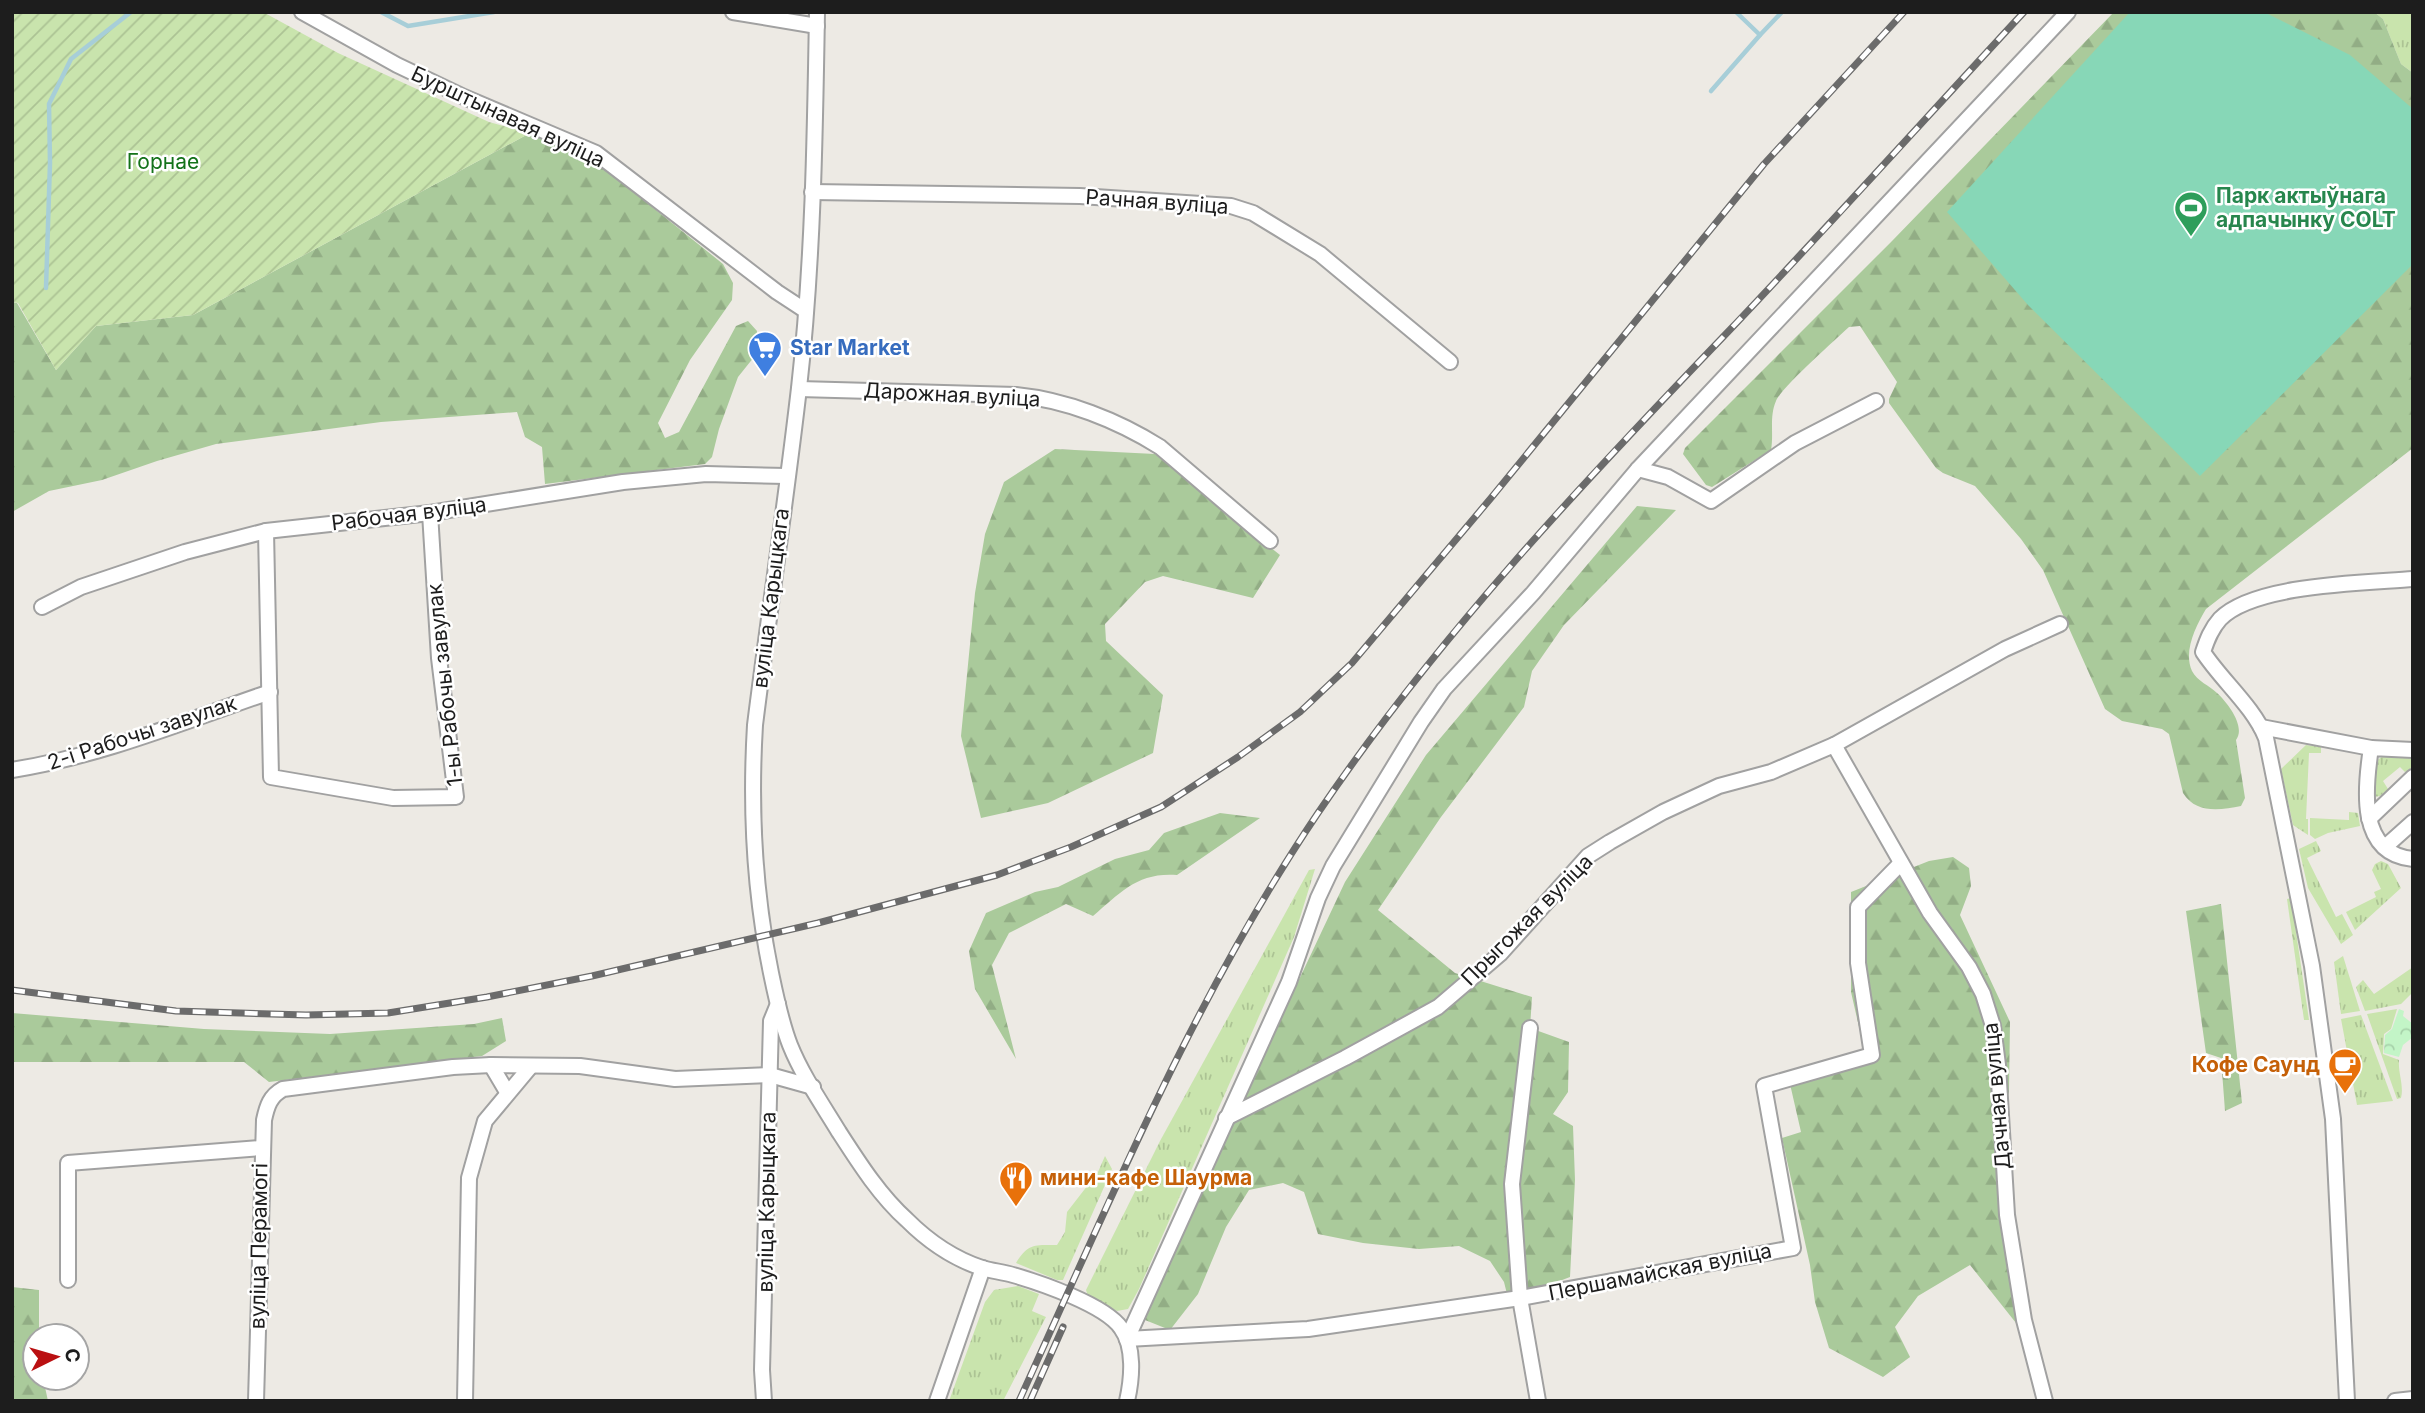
<svg xmlns="http://www.w3.org/2000/svg" width="2425" height="1413" viewBox="0 0 2425 1413" font-family="Inter,sans-serif">
<style>
.grass{fill:url(#grass-tufts)}
.forest{fill:url(#forest-firs)}
.park{fill:url(#park-crowns)}
.garden{fill:url(#garden-furrows)}
.pitch{fill:#87d7b7}
.lines{fill:none;stroke-linecap:round;stroke-linejoin:round}
.stream{stroke:#a7ced8;stroke-width:4.5}
.minor-casing{stroke:#a1a1a1;stroke-width:18}
.minor{stroke:#fff;stroke-width:14}
.rail-casing{stroke:#6b6b6b;stroke-width:7}
.rail{stroke:#fff;stroke-width:4.5;stroke-dasharray:13;stroke-linecap:butt}
.labels{text-anchor:middle;stroke-width:5;stroke-linejoin:round;paint-order:stroke}
.street-label{font-size:21px;fill:#1d1d1d;stroke:#fff}
.park-label{font-size:21px;fill:#14721a;stroke:#fff}
.leisure-label{font-size:21px;font-weight:bold;fill:#27864d;stroke:#fff;text-anchor:start}
.shop-label{font-size:21px;font-weight:bold;fill:#366cbe;stroke:#fff;text-anchor:start}
.food-label{font-size:21px;font-weight:bold;fill:#c56008;stroke:#fff;text-anchor:end}
</style>
<defs>
<pattern id="grass-tufts" width="24" height="20" patternUnits="userSpaceOnUse" patternTransform="scale(1.75)"><rect width="24" height="20" fill="#c9e4ad"/><path d="M3 7l-1-3M5 7V3M7 7l1-3M15 17l-1-3M17 17v-4M19 17l1-3" fill="none" stroke="#acc394"/></pattern>
<pattern id="forest-firs" width="22" height="20" patternUnits="userSpaceOnUse" patternTransform="scale(1.75)"><rect width="22" height="20" fill="#aaca9b"/><path d="M5 1l3.5 6h-7zM16 11l3.5 6h-7z" fill="#92ad85"/></pattern>
<pattern id="park-crowns" width="20" height="18" patternUnits="userSpaceOnUse" patternTransform="scale(1.75)"><rect width="20" height="18" fill="#c3f5c7"/><path d="M2 6a3 3 0 1 1 6 0M12 15a3 3 0 1 1 6 0" fill="none" stroke="#a7d2aa"/></pattern>
<pattern id="garden-furrows" width="10" height="10" patternUnits="userSpaceOnUse" patternTransform="scale(1.75)"><rect width="10" height="10" fill="#c9e4ad"/><path d="M-1 1l2-2M0 10L10 0M9 11l2-2" fill="none" stroke="#acc394"/></pattern>
</defs>
<rect width="100%" height="100%" fill="#edeae4"/>
<g class="grass">
<polygon points="2374,12 2413,12 2413,73 2401,64 2383,19"/>
<polygon points="2306,745 2321,747 2321,753 2309,753 2306,819 2308,819 2308,835 2293,825 2281,769"/>
<polygon points="2384,755 2413,757 2413,767 2405,772 2400,767 2383,781 2388,789 2380,796 2374,797 2372,795 2375,762"/>
<polygon points="2349,812 2358,813 2360,826 2328,833 2315,839 2310,835 2310,818 2349,820"/>
<polygon points="2316,841 2321,851 2307,858 2336,917 2342,914 2353,935 2341,944 2308,888 2299,849"/>
<polygon points="2381,861 2388,864 2401,888 2355,930 2346,912 2376,897 2374,892 2381,889 2372,870 2375,864"/>
<polygon points="1315,869 1294,937 1139,1289 1128,1309 1117,1311 1088,1296 1086,1290 1160,1141 1309,870"/>
<polygon points="2291,898 2309,1020 2304,1020 2287,899"/>
<polygon points="2343,956 2360,1011 2341,1014 2334,962"/>
<polygon points="2413,967 2413,992 2401,1004 2365,1011 2356,987 2363,980 2374,994"/>
<path d="M 2397,1009 L 2391,1029 L 2384,1034 L 2383,1054 L 2399,1060 C 2398,1074 2404,1084 2401,1098 L 2397,1099 L 2367,1014 Z"/>
<polygon points="2361,1015 2393,1101 2357,1105 2341,1019"/>
<path d="M 1105,1156 L 1112,1169 L 1063,1280 L 1057,1280 L 1016,1263 C 1028,1243 1035,1245 1057,1245 L 1065,1232 L 1067,1212 L 1098,1172 Z"/>
<polygon points="1018,1286 1039,1294 1032,1311 1046,1317 1003,1401 949,1401 985,1302 994,1290"/>
</g>
<g class="forest">
<path d="M 2114,12 L 2374,12 L 2383,19 L 2401,64 L 2413,73 L 2413,448 L 2206,609 C 2196,626 2183,651 2192,671 C 2197,681 2210,686 2217,693 C 2228,703 2246,727 2236,740 L 2245,798 L 2241,806 C 2220,810 2196,814 2183,793 L 2169,734 L 2162,729 L 2122,721 L 2105,709 L 2043,570 L 2021,539 L 1975,486 L 1943,473 L 1936,468 L 1889,403 L 1889,399 L 1897,382 L 1860,326 L 1849,327 C 1835,340 1781,388 1776,401 C 1769,417 1774,434 1771,450 L 1712,487 L 1706,485 L 1683,454 L 1685,448 L 1892,241 Z"/>
<polygon points="530,133 595,161 723,264 733,283 732,300 690,360 658,423 665,438 679,432 736,326 748,321 757,331 754,357 738,377 719,429 712,457 705,464 545,484 542,447 525,437 517,412 381,422 216,444 157,461 102,480 49,491 12,512 12,302 17,303 56,370 96,326 193,315"/>
<polygon points="1055,449 1155,454 1280,555 1253,598 1163,576 1145,582 1105,624 1106,641 1163,695 1153,753 1048,803 981,818 961,736 975,593 985,534 1004,482"/>
<polygon points="1637,506 1676,510 1564,625 1532,671 1524,707 1441,817 1378,910 1455,973 1532,997 1530,1028 1569,1042 1568,1092 1553,1114 1573,1126 1575,1180 1570,1277 1536,1290 1507,1294 1504,1282 1490,1261 1459,1246 1419,1249 1363,1243 1318,1234 1304,1192 1283,1183 1249,1190 1226,1227 1198,1294 1170,1330 1145,1320 1248,1088 1345,882 1426,755"/>
<path d="M 1220,813 L 1260,818 L 1177,875 C 1138,872 1121,892 1093,916 L 1066,904 L 1009,933 L 992,965 L 1016,1059 L 975,989 L 969,951 L 986,913 L 1035,892 L 1058,887 L 1115,859 L 1149,850 L 1164,833 Z"/>
<polygon points="1953,857 1969,868 1971,886 1960,915 2010,1022 2009,1091 1997,1147 2016,1323 1970,1265 1918,1296 1895,1327 1910,1357 1883,1377 1829,1348 1815,1302 1810,1265 1782,1138 1801,1132 1790,1084 1865,1053 1851,992 1851,892 1929,861"/>
<polygon points="2221,904 2242,1103 2225,1111 2221,1058 2206,1053 2186,911"/>
<polygon points="12,1013 204,1029 330,1034 474,1024 502,1018 506,1041 482,1056 269,1082 244,1062 12,1062"/>
<polygon points="12,1287 39,1290 39,1336 35,1336 35,1378 43,1378 48,1401 12,1401"/>
</g>
<polygon class="park" points="2399,1009 2404,1011 2403,1016 2413,1024 2413,1037 2403,1045 2399,1057 2384,1053 2385,1035 2392,1029"/>
<polygon class="garden" points="12,12 263,12 338,53 489,122 530,133 193,315 96,326 56,370 18,303 12,302"/>
<polygon class="pitch" points="2130,12 2264,12 2350,55 2413,109 2413,264 2200,476 2028,305 1947,212"/>
<g class="lines">
<g class="stream">
<polyline points="381,12 408,26 494,12"/>
<polyline points="1736,12 1760,35 1782,12"/>
<polyline points="1711,91 1760,35"/>
<polyline points="46,288 50,163 49,104 71,59 131,12"/>
</g>
<g class="minor-casing">
<g id="minor">
<polyline points="302,12 397,65 464,97 596,153 777,292 806,311"/>
<polyline points="733,12 817,26"/>
<path d="M 817,12 C 815,137 813,264 799,388 C 786,501 769,613 755,725 C 750,809 754,891 771,973 C 776,997 781,1022 790,1045 C 802,1075 822,1104 839,1132 C 859,1163 880,1196 907,1220 C 929,1242 952,1258 982,1268 C 992,1271 1003,1272 1013,1275 C 1041,1283 1105,1305 1121,1328 C 1135,1347 1132,1379 1127,1401"/>
<polyline points="812,192 1080,196 1231,206 1253,213 1320,254 1450,362"/>
<path d="M 799,389 L 1016,395 C 1066,400 1117,420 1160,447 L 1270,541"/>
<polyline points="1638,469 1668,477 1711,501 1795,443 1876,401"/>
<polyline points="266,531 271,777 393,798 456,797 439,658 430,513"/>
<polyline points="42,607 81,587 185,552 266,531 430,513 623,482 706,474 786,476"/>
<polyline points="2261,727 2371,748"/>
<polyline points="1834,745 1930,913 1969,967 1983,994 1993,1026 1998,1065 2007,1215 2024,1320 2045,1401"/>
<path d="M 2413,750 L 2371,748 C 2365,787 2357,854 2413,859"/>
<path d="M 12,770 C 101,756 185,721 270,692"/>
<polyline points="2369,819 2413,777"/>
<polyline points="2385,847 2413,822"/>
<polyline points="1530,1028 1512,1184 1520,1298 1538,1401"/>
<polyline points="491,1065 507,1092"/>
<polyline points="1226,1118 1345,1058 1438,1007 1500,954 1588,856 1610,842 1663,812 1719,786 1771,772 1834,745 2005,649 2060,624"/>
<polyline points="68,1280 68,1163 261,1148"/>
<polyline points="1127,1339 1289,982 1318,898 1333,866 1421,722 1444,689 1533,593 1638,469 2068,12"/>
<polyline points="1127,1339 1308,1329 1520,1298 1793,1248 1764,1086 1872,1055 1858,963 1858,907 1901,863"/>
<path d="M 256,1401 L 264,1120 C 267,1106 270,1096 283,1089 L 453,1067 L 491,1065 L 580,1066 L 675,1079 L 770,1075 L 813,1087"/>
<polyline points="465,1401 469,1178 485,1121 531,1066"/>
<polyline points="764,1401 762,1370 771,1021 778,1004"/>
<polyline points="937,1401 983,1268"/>
<path d="M 2347,1401 L 2333,1119 L 2312,966 L 2266,738 C 2253,706 2222,681 2203,652 C 2207,640 2211,629 2220,619 C 2254,584 2365,583 2413,579"/>
<polyline points="2395,1401 2413,1399"/>
</g>
</g>
<use href="#minor" class="minor"/>
<g class="rail-casing">
<g id="rail">
<polyline points="12,990 176,1011 306,1015 388,1013 487,997 592,976 818,923 997,875 1071,847 1161,807 1238,757 1300,712 1352,663 1491,498 1764,164 1904,12"/>
<path d="M 1019,1401 C 1110,1201 1195,995 1318,813 C 1435,640 1578,488 1723,337 C 1825,230 1924,120 2024,12"/>
<polyline points="1030,1401 1063,1327"/>
</g>
</g>
<use href="#rail" class="rail"/>
</g>
<defs>
<g id="stadium-pin" transform="scale(1.75)"><path d="M0 17L-7.5 6A9.5 9.5 0 1 1 7.5 6Z" fill="#2e9e5b" stroke="#fff"/><path d="M0-5a6.5 5 0 1 0 0 10a6.5 5 0 1 0 0-10ZM-3.5-1.8h7v3.6h-7Z" fill="#fff"/></g>
<g id="supermarket-pin" transform="scale(1.75)"><path d="M0 17L-7.5 6A9.5 9.5 0 1 1 7.5 6Z" fill="#3f7fe0" stroke="#fff"/><path d="M-6-5.5h2.5l.6 2H6L4.5 2H-2.5L-4.4-4H-6ZM-1.5 3.2a1.3 1.3 0 1 0 .1 0ZM3 3.2a1.3 1.3 0 1 0 .1 0Z" fill="#fff"/></g>
<g id="cafe-pin" transform="scale(1.75)"><path d="M0 17L-7.5 6A9.5 9.5 0 1 1 7.5 6Z" fill="#e8710a" stroke="#fff"/><path d="M-5.5-4.5H6V0H3Q3 3.5 0 3.5H-2.5Q-5.5 3.5-5.5 0ZM3-3.2v2h1.7v-2ZM-6 4.5H4V6H-6Z" fill="#fff"/></g>
<g id="restaurant-pin" transform="scale(1.75)"><path d="M0 17L-7.5 6A9.5 9.5 0 1 1 7.5 6Z" fill="#e8710a" stroke="#fff"/><path d="M-5-6h1v4h1v-4h1v4h1v-4h1v5L-1.5 .5V6h-2V.5L-5-1ZM5-6V6H3V1.5H1.5Q1.5-4 5-6Z" fill="#fff"/></g>
</defs>
<g fill-rule="evenodd">
<use href="#stadium-pin" x="2191" y="208"/>
<use href="#supermarket-pin" x="765" y="348"/>
<use href="#cafe-pin" x="2345" y="1065"/>
<use href="#restaurant-pin" x="1016" y="1178"/>
</g>
<g class="labels">
<g class="street-label">
<text transform="translate(508 117) rotate(25)" y="7">Бурштынавая вуліца</text>
<text transform="translate(1157 202) rotate(4)" y="7">Рачная вуліца</text>
<text transform="translate(952 395) rotate(3)" y="7">Дарожная вуліца</text>
<text transform="translate(409 514) rotate(-7)" y="7">Рабочая вуліца</text>
<text transform="translate(771 598) rotate(-83)" y="7">вуліца Карыцкага</text>
<text transform="translate(445 685) rotate(-96)" y="7">1-ы Рабочы завулак</text>
<text transform="translate(142 733) rotate(-18)" y="7">2-і Рабочы завулак</text>
<text transform="translate(1527 920) rotate(-45)" y="7">Прыгожая вуліца</text>
<text transform="translate(1997 1096) rotate(-95)" y="7">Дачная вуліца</text>
<text transform="translate(767 1202) rotate(-89)" y="7">вуліца Карыцкага</text>
<text transform="translate(259 1246) rotate(-89)" y="7">вуліца Перамогі</text>
<text transform="translate(1660 1272) rotate(-11)" y="7">Першамайская вуліца</text>
</g>
<g class="park-label">
<text x="163" y="169">Горнае</text>
</g>
<g class="leisure-label">
<text x="2216" y="203">Парк актыўнага<tspan x="2216" dy="24">адпачынку COLT</tspan></text>
</g>
<g class="shop-label">
<text x="790" y="355">Star Market</text>
</g>
<g class="food-label">
<text x="2320" y="1072">Кофе Саунд</text>
<text x="1040" y="1185" text-anchor="start">мини-кафе Шаурма</text>
</g>
</g>
<rect width="2425" height="1413" fill="none" stroke="#1d1d1d" stroke-width="28"/>
<g transform="translate(56 1357) rotate(85)"><circle r="33" fill="#ffffff" stroke="#a5a5a5" stroke-width="2"/>
<path d="M0-5L12 26L0 18L-12 26Z" fill="#ba1012"/>
<text y="-10" font-size="19" font-weight="bold" text-anchor="middle" fill="#1d1d1d">С</text>
</g>
</svg>
